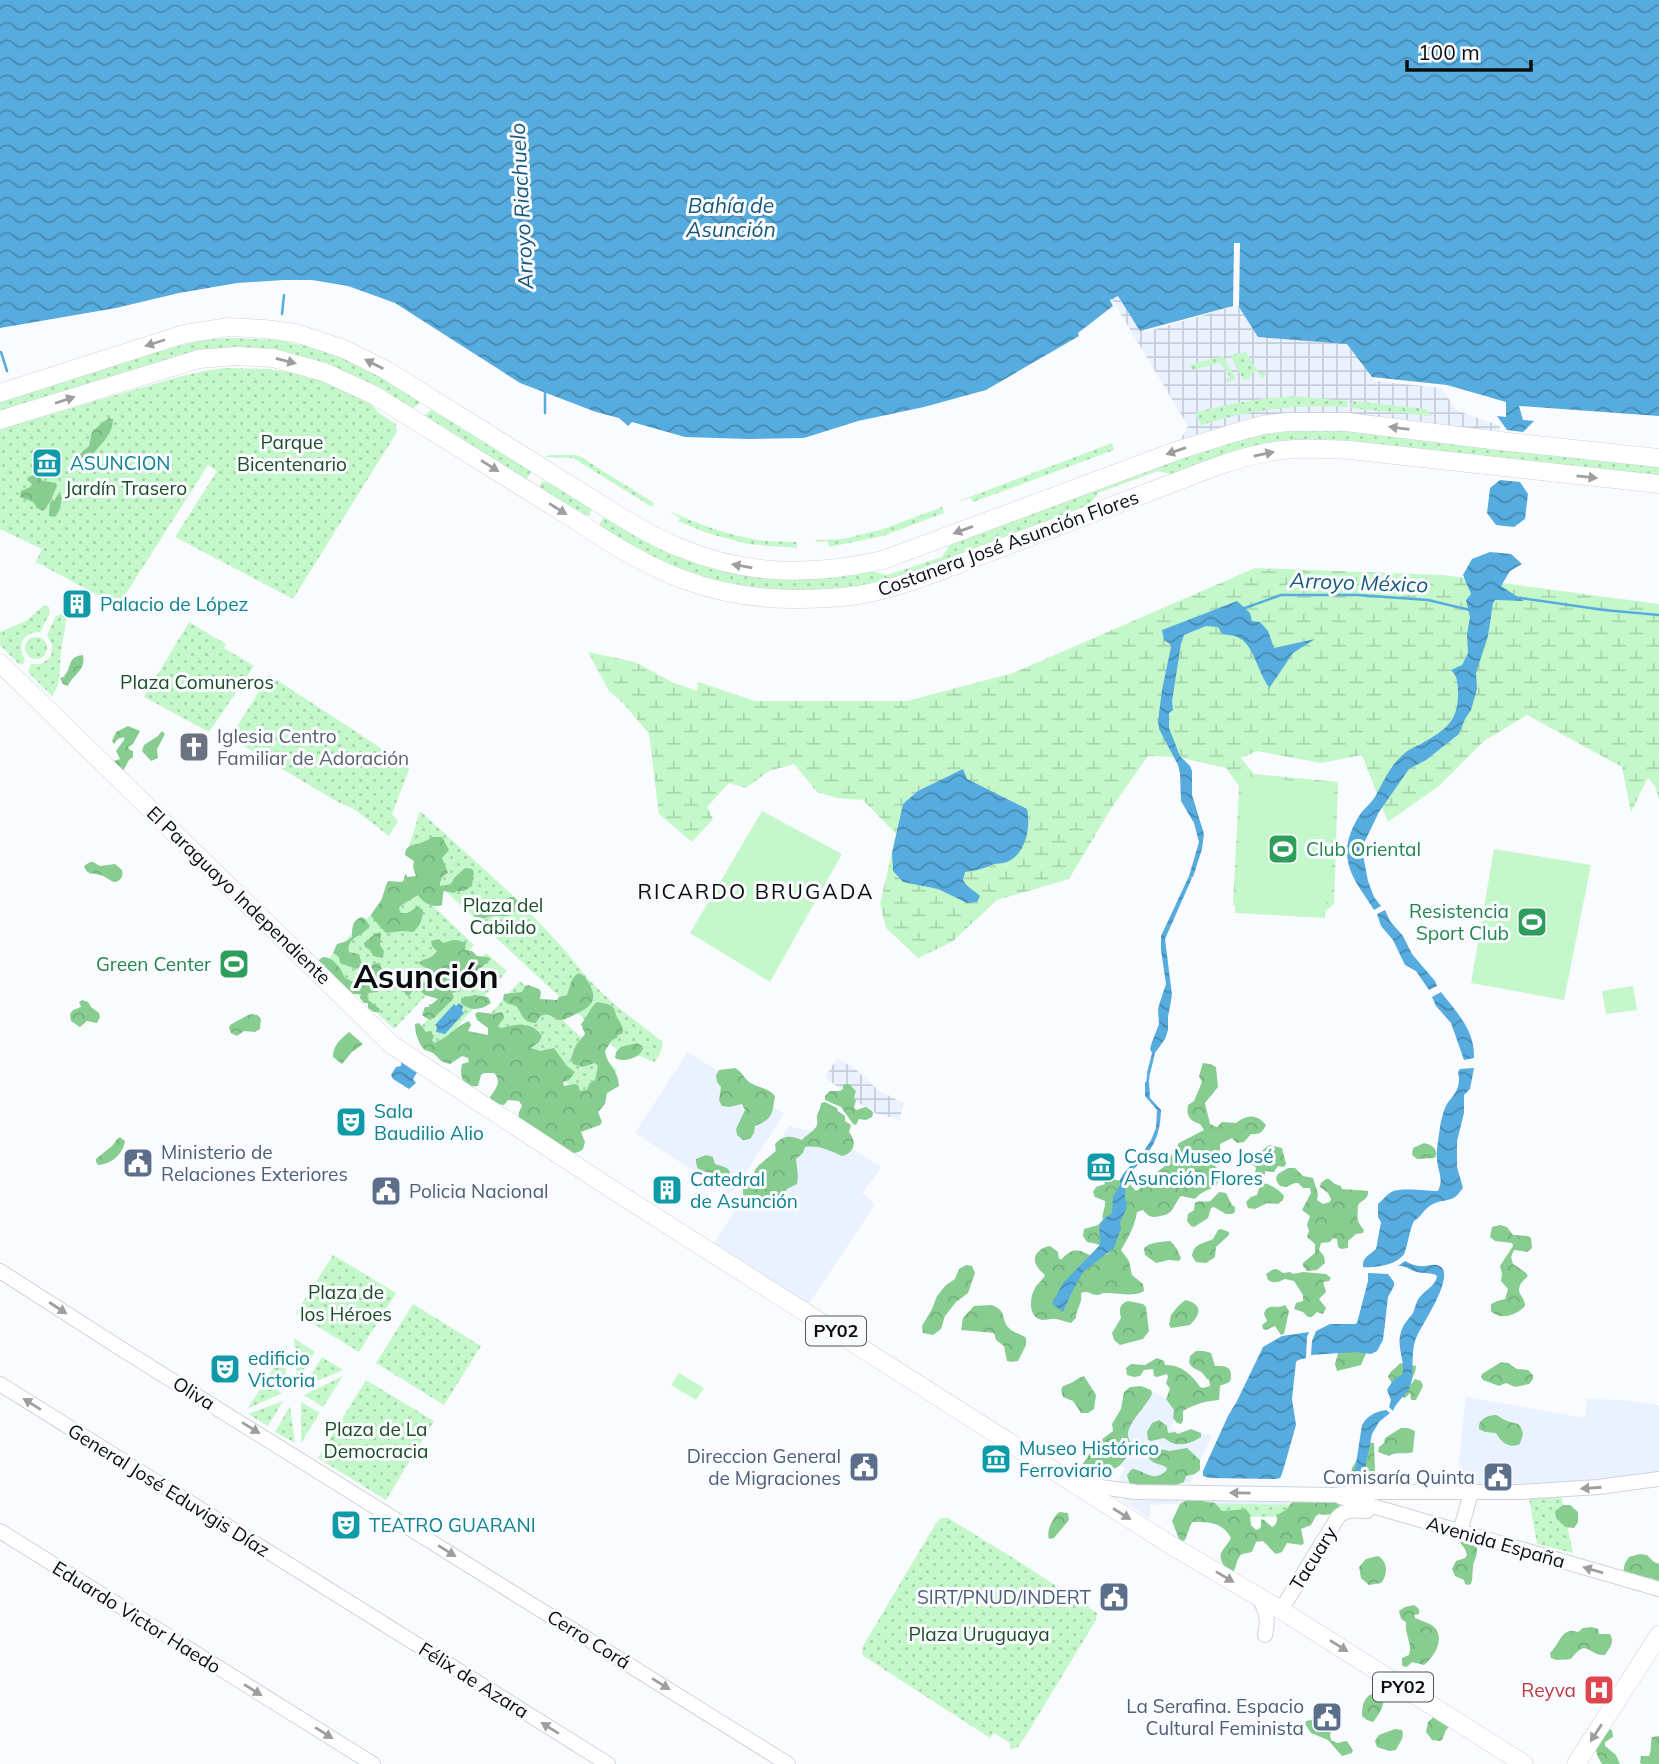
<svg xmlns="http://www.w3.org/2000/svg" width="1659" height="1764" viewBox="0 0 1659 1764" font-family="Mulish,sans-serif">
<style>
.built{fill:#eaf2ff}
.industrial{fill:url(#industrial-grid)}
.green{fill:url(#green-dots)}
.forest{fill:url(#forest-crowns)}
.wetland{fill:url(#wetland-marsh)}
.pitch{fill:#c4f8ca}
.water{fill:url(#water-waves)}
.lines{fill:none;stroke-linecap:round;stroke-linejoin:round}
.stream{stroke:#56acde;stroke-width:2.5}
.secondary-casing{stroke:#cfd3d9;stroke-width:16}
.highway-casing{stroke:#cfd3d9;stroke-width:19}
.secondary{stroke:#fff;stroke-width:14}
.highway{stroke:#fff;stroke-width:18}
.oneway{fill:#9d9e9f}
.labels{text-anchor:middle;stroke-width:6;stroke-linejoin:round;paint-order:stroke}
.shield{fill:#f9fbff;stroke:#525456;stroke-width:2}
.shield-label{font-size:18px;font-weight:bold;fill:#0b0c0e}
.park-label{font-size:19px;fill:#1c4d26;stroke:#f9fbff}
.culture-label{font-size:19px;fill:#0d838f;stroke:#f9fbff;text-anchor:start}
.street-label{font-size:19px;fill:#0b0c0e;stroke:#f9fbff}
.worship-label{font-size:19px;fill:#5b616d;stroke:#f9fbff;text-anchor:start}
.leisure-label{font-size:19px;fill:#27864d;stroke:#f9fbff;text-anchor:end}
.service-label{font-size:19px;fill:#4e5e75;stroke:#f9fbff;text-anchor:end}
.health-label{font-size:19px;fill:#be3a42;stroke:#f9fbff;text-anchor:end}
.water-label{font-size:21px;font-style:italic;fill:#16587a;stroke:#f9fbff}
.neighbourhood-label{font-size:21px;letter-spacing:2px;fill:#0b0c0e;stroke:#f9fbff}
.town-label{font-size:33px;font-weight:bold;fill:#0b0c0e;stroke:#f9fbff}
</style>
<defs>
<pattern id="industrial-grid" width="8" height="8" patternUnits="userSpaceOnUse" patternTransform="scale(1.75)"><rect width="8" height="8" fill="#eaf2ff"/><path d="M0 4h8M4 0v8" fill="none" stroke="#c7ced9"/></pattern>
<pattern id="green-dots" width="8" height="8" patternUnits="userSpaceOnUse" patternTransform="scale(1.75)"><rect width="8" height="8" fill="#c4f8ca"/><path d="M2 2h.1M6 6h.1" fill="none" stroke="#a7d3ac" stroke-width="1.8" stroke-linecap="round"/></pattern>
<pattern id="forest-crowns" width="20" height="18" patternUnits="userSpaceOnUse" patternTransform="scale(1.75)"><rect width="20" height="18" fill="#87cd90"/><path d="M2 6a3 3 0 1 1 6 0M12 15a3 3 0 1 1 6 0" fill="none" stroke="#73af7b"/></pattern>
<pattern id="wetland-marsh" width="20" height="14" patternUnits="userSpaceOnUse" patternTransform="scale(1.75)"><rect width="20" height="14" fill="#c4f8ca"/><path d="M1 5h8M5 5V1M11 12h8M15 12V8" fill="none" stroke="#a7d3ac"/></pattern>
<pattern id="water-waves" width="16" height="10" patternUnits="userSpaceOnUse" patternTransform="scale(1.75)"><rect width="16" height="10" fill="#56acde"/><path d="M0 5q4-4 8 0t8 0" fill="none" stroke="#458ab2"/></pattern>
</defs>
<rect width="100%" height="100%" fill="#f9fbff"/>
<g class="built">
<polygon points="688,1052 784,1114 731,1195 635,1133"/>
<polygon points="789,1126 831,1136 872,1161 871,1164 873,1162 881,1167 862,1194 866,1195 874,1204 874,1206 808,1305 713,1245"/>
<polygon points="1145,1387 1181,1408 1170,1430 1212,1435 1190,1483 1117,1482 1125,1468 1104,1456"/>
<polygon points="1466,1397 1585,1418 1587,1399 1624,1400 1659,1405 1659,1474 1600,1481 1456,1489"/>
<polygon points="1124,1498 1308,1503 1297,1517 1190,1516 1189,1503 1150,1505 1150,1519 1122,1500"/>
</g>
<g class="industrial">
<polygon points="1148,264 1130,310 1145,332 1238,305 1260,337 1345,339 1375,381 1442,388 1456,410 1500,426 1499,431 1351,415 1279,417 1198,434 1180,441 1188,426 1104,286"/>
<polygon points="838,1059 854,1068 878,1090 903,1103 900,1120 871,1112 826,1078 826,1076 836,1060"/>
</g>
<g class="green">
<polygon points="234,338 278,340 311,347 342,357 369,369 421,402 412,409 362,381 312,359 277,353 235,350 0,415 0,400 171,348 202,340"/>
<polygon points="1246,352 1258,372 1265,372 1265,377 1260,377 1261,375 1257,372 1253,372 1249,377 1250,379 1243,380 1230,355"/>
<polygon points="1223,356 1236,379 1227,382 1226,379 1230,377 1220,363 1192,370 1189,365"/>
<polygon points="225,368 269,369 293,373 316,379 346,390 369,402 379,413 396,424 397,432 293,599 175,537 217,471 208,465 118,606 38,563 35,564 42,549 0,529 0,429 178,377 204,371"/>
<path d="M 1296,396 L 1347,401 L 1347,407 C 1296,404 1249,410 1201,425 L 1195,413 C 1228,403 1261,398 1296,396 Z"/>
<polygon points="1352,401 1427,409 1432,416 1351,408"/>
<polygon points="432,410 445,417 452,419 532,470 525,482 422,417"/>
<polygon points="1315,426 1659,462 1659,481 1333,444 1175,475 1158,471 1098,493 1088,508 888,582 854,590 788,595 699,581 597,528 605,515 670,552 867,570 887,575 942,557 952,541 1241,435"/>
<polygon points="1112,443 1114,450 973,502 971,498 959,501"/>
<polygon points="551,455 576,455 581,457 654,503 652,507 573,458 543,457"/>
<path d="M 543,481 L 570,492 L 592,509 L 589,516 C 571,508 555,498 539,487 Z"/>
<polygon points="942,507 944,513 883,536 829,547 828,541 816,542 815,540 843,539 883,529"/>
<path d="M 669,511 C 698,524 727,535 759,540 C 771,542 785,541 797,542 L 797,548 L 748,544 L 707,533 L 678,521 L 680,518 Z"/>
<path d="M 43,606 L 46,606 L 49,607 L 50,613 L 40,632 C 22,632 17,645 25,660 L 23,664 L 19,664 L 0,645 L 0,632 L 26,621 Z"/>
<path d="M 61,614 L 66,617 C 66,629 62,640 61,652 C 59,667 62,683 52,696 L 28,672 L 31,664 L 42,664 L 51,656 L 52,645 L 47,635 L 56,616 Z"/>
<polygon points="189,622 226,644 224,648 254,666 209,732 144,697"/>
<circle cx="36" cy="648" r="11"/>
<polygon points="269,675 410,767 392,814 398,821 389,836 354,809 336,801 230,738"/>
<path d="M 420,811 L 519,901 L 562,947 L 590,981 L 615,1005 L 663,1042 C 662,1050 660,1056 654,1062 L 640,1056 L 626,1058 L 414,862 L 409,853 L 410,844 Z"/>
<polygon points="405,879 474,945 394,1029 324,963"/>
<polygon points="486,953 507,971 441,1045 436,1047 420,1028"/>
<polygon points="520,981 617,1070 595,1104 484,1021"/>
<polygon points="333,1255 396,1293 359,1352 296,1313"/>
<polygon points="413,1304 481,1346 444,1405 376,1363"/>
<polygon points="294,1338 315,1352 297,1380"/>
<polygon points="287,1345 285,1385 269,1375"/>
<polygon points="322,1357 343,1370 303,1387"/>
<polygon points="343,1376 323,1407 304,1395"/>
<polygon points="366,1380 434,1421 386,1500 318,1458"/>
<polygon points="265,1382 282,1393 247,1409"/>
<polygon points="283,1401 268,1426 248,1414"/>
<polygon points="301,1402 320,1413 301,1443"/>
<polygon points="290,1406 295,1443 275,1432"/>
<polygon points="1561,1495 1573,1553 1537,1544 1529,1498"/>
<polygon points="1192,1503 1306,1505 1297,1517 1192,1516"/>
<polygon points="941,1518 948,1518 1026,1566 1097,1613 1096,1620 1025,1737 1018,1747 1010,1750 1010,1743 994,1733 990,1738 865,1657 862,1654 863,1646 936,1523"/>
</g>
<g class="forest">
<path d="M 109,418 L 113,419 C 113,437 97,446 89,460 L 86,462 L 80,458 L 79,455 L 89,446 L 92,432 L 103,422 Z"/>
<polygon points="35,475 38,476 43,481 56,483 57,486 50,502 54,501 58,495 61,495 62,498 59,511 55,517 49,516 50,502 43,511 37,508 33,502 20,497 21,491 30,487 32,484 27,480 28,477"/>
<path d="M 83,655 C 86,671 73,674 68,686 L 63,684 L 60,678 L 66,676 L 64,676 C 73,667 66,657 83,655 Z"/>
<polygon points="128,726 140,731 133,744 128,747 130,750 133,751 133,757 129,760 122,773 106,755 114,761 120,759 116,751 124,740 124,737 118,739 114,744 112,741 116,732"/>
<polygon points="162,731 165,734 157,749 158,758 151,761 142,751 144,745 158,736"/>
<path d="M 432,837 L 442,837 L 449,850 L 442,858 L 448,873 L 442,877 L 440,883 L 440,886 L 451,884 L 454,878 L 465,868 L 472,869 L 474,872 L 472,886 L 464,891 L 457,891 L 454,893 L 444,891 L 443,894 L 442,905 C 432,908 423,903 418,895 L 400,906 L 399,909 L 401,913 L 408,913 L 418,906 L 423,910 C 423,918 420,927 413,932 L 403,931 L 386,933 L 371,916 C 373,910 377,907 380,902 C 384,896 384,888 388,881 L 402,882 L 404,880 L 404,877 L 406,874 L 407,877 L 416,876 L 413,867 L 414,861 L 405,855 C 406,843 414,846 423,842 C 426,841 429,839 432,837 Z"/>
<path d="M 90,862 L 93,862 L 100,866 L 115,864 L 122,870 C 124,876 120,882 114,882 C 109,880 105,876 100,875 C 91,872 88,876 84,866 Z"/>
<path d="M 510,897 L 514,897 L 518,902 C 515,917 510,916 497,916 C 491,915 485,919 480,919 L 474,916 L 473,911 C 484,901 486,910 497,909 L 504,901 Z"/>
<path d="M 362,917 L 365,919 L 370,926 C 363,936 346,937 349,952 L 359,954 L 361,961 L 360,967 L 356,969 L 340,963 L 339,957 L 333,953 L 337,944 L 347,941 L 352,937 C 352,928 352,920 362,917 Z"/>
<polygon points="381,932 380,945 384,951 383,958 373,956 370,950 365,947 364,943 375,934"/>
<path d="M 439,939 L 443,943 C 455,940 454,938 466,943 L 465,950 L 472,951 L 477,956 L 488,957 L 491,959 L 477,971 L 475,975 L 468,975 L 462,972 L 459,974 L 458,979 L 464,983 C 463,988 457,992 452,993 L 454,997 L 452,1000 L 434,1018 L 428,1019 L 422,1015 L 425,1007 L 430,1007 L 428,1005 L 432,1004 L 438,999 L 425,995 L 418,989 L 418,985 L 422,982 L 431,981 L 428,975 L 429,970 L 418,963 C 426,957 430,961 437,951 L 432,946 L 431,941 Z"/>
<path d="M 323,957 C 334,957 341,969 345,978 L 354,982 L 363,976 L 371,977 L 375,973 L 370,967 L 373,964 L 380,963 L 382,971 L 387,972 L 390,975 L 399,976 L 403,985 L 411,984 L 413,990 L 409,996 L 406,995 L 403,989 L 391,988 L 384,983 L 378,992 L 369,993 L 367,996 L 369,1001 L 380,1009 L 379,1012 L 374,1012 L 368,1008 L 368,1003 L 364,1003 L 360,998 L 361,994 L 354,994 L 349,992 L 319,963 L 319,960 Z"/>
<path d="M 579,973 C 585,976 590,983 592,990 C 598,1006 581,1011 570,1017 C 565,1019 566,1020 559,1020 C 554,1019 549,1013 544,1015 C 540,1015 538,1019 536,1023 C 520,1022 524,1014 515,1005 L 508,1004 L 503,1000 L 504,994 L 522,992 L 525,986 L 528,985 L 539,989 L 541,992 L 540,999 L 557,1000 L 559,997 L 567,995 C 570,987 570,978 579,973 Z"/>
<path d="M 475,995 L 488,997 L 491,1003 C 481,1010 471,1012 461,1003 L 461,998 Z"/>
<polygon points="82,1000 88,1002 91,1007 99,1013 100,1017 97,1023 87,1021 80,1027 71,1021 70,1014 73,1010 81,1007 79,1002"/>
<path d="M 597,1002 L 608,1004 L 614,1008 C 615,1011 616,1016 618,1019 C 621,1024 623,1026 623,1033 L 616,1036 L 619,1037 L 612,1040 L 605,1051 C 607,1066 618,1068 619,1086 L 607,1093 L 605,1104 L 598,1112 L 602,1122 L 600,1125 L 581,1132 L 585,1142 L 583,1149 C 568,1162 551,1142 538,1133 L 538,1130 L 518,1122 L 519,1112 L 522,1106 L 519,1101 L 508,1100 L 504,1105 L 497,1104 L 491,1100 L 490,1097 C 496,1089 502,1081 494,1073 L 484,1073 L 481,1075 L 478,1086 C 463,1088 459,1077 462,1064 L 469,1062 L 468,1058 L 462,1056 L 450,1064 C 438,1062 440,1057 431,1052 C 429,1051 427,1051 425,1050 C 419,1046 415,1032 415,1024 L 419,1023 L 426,1032 L 431,1031 L 434,1037 L 432,1040 L 434,1043 C 448,1038 456,1026 469,1021 L 471,1025 L 468,1031 L 488,1035 L 488,1028 L 477,1020 L 475,1014 L 478,1012 L 494,1014 L 501,1012 L 503,1014 L 504,1018 L 498,1026 L 501,1028 C 517,1024 532,1021 542,1036 L 539,1042 L 531,1048 L 540,1051 L 554,1048 L 567,1066 L 575,1072 L 569,1080 L 563,1082 L 564,1086 L 574,1084 L 578,1085 L 580,1091 L 587,1090 L 589,1084 L 595,1080 L 598,1066 L 595,1063 L 582,1067 L 573,1064 L 571,1058 L 576,1045 L 585,1034 L 581,1024 C 588,1016 589,1009 597,1002 Z"/>
<polygon points="252,1014 257,1015 261,1019 260,1029 255,1032 244,1031 237,1036 231,1033 229,1028 230,1025 248,1015"/>
<path d="M 349,1032 L 363,1044 L 352,1052 L 342,1064 L 333,1057 C 333,1045 340,1040 349,1032 Z"/>
<path d="M 637,1043 L 642,1046 L 643,1049 C 639,1058 624,1063 615,1058 L 616,1052 L 621,1047 Z"/>
<path d="M 1203,1063 L 1210,1064 L 1216,1067 L 1218,1087 L 1205,1103 L 1210,1124 L 1217,1127 L 1222,1122 L 1236,1123 C 1247,1114 1257,1114 1266,1125 C 1262,1133 1259,1135 1251,1134 L 1244,1142 L 1237,1143 L 1232,1138 L 1220,1144 L 1220,1151 L 1214,1154 L 1208,1155 L 1209,1161 C 1220,1168 1220,1173 1217,1185 C 1208,1191 1203,1190 1195,1199 L 1181,1196 C 1172,1206 1175,1214 1160,1216 C 1151,1218 1149,1217 1143,1210 L 1137,1212 C 1135,1226 1128,1238 1121,1250 L 1129,1261 L 1132,1275 L 1143,1284 L 1144,1291 C 1132,1298 1117,1292 1104,1293 C 1102,1293 1100,1295 1098,1295 C 1089,1295 1091,1290 1081,1293 C 1083,1304 1076,1308 1076,1318 L 1071,1323 C 1065,1322 1060,1319 1055,1319 C 1051,1318 1047,1320 1043,1320 C 1028,1319 1029,1298 1035,1288 C 1038,1283 1042,1281 1045,1275 C 1042,1272 1039,1270 1037,1266 C 1030,1256 1041,1247 1050,1246 L 1058,1252 L 1059,1259 L 1062,1259 C 1073,1247 1080,1249 1094,1258 L 1108,1254 L 1109,1251 L 1097,1244 L 1087,1242 L 1083,1236 L 1084,1229 L 1098,1225 L 1103,1220 C 1101,1213 1106,1208 1105,1201 L 1095,1197 L 1093,1192 L 1096,1187 L 1105,1184 L 1102,1177 L 1105,1168 L 1112,1171 L 1115,1180 L 1127,1181 L 1136,1191 L 1147,1183 L 1150,1177 L 1165,1166 L 1179,1143 L 1204,1130 L 1200,1124 C 1190,1121 1186,1116 1188,1105 L 1194,1101 L 1202,1082 L 1199,1076 Z"/>
<path d="M 735,1068 C 742,1072 743,1076 748,1081 C 756,1088 768,1087 775,1096 C 772,1114 773,1119 755,1126 L 754,1133 L 750,1139 L 743,1140 L 737,1135 L 736,1129 L 745,1110 L 742,1104 L 729,1107 L 722,1106 L 719,1100 L 721,1087 L 717,1082 L 716,1075 L 719,1070 Z"/>
<polygon points="846,1084 849,1084 856,1091 854,1098 856,1101 854,1107 856,1110 866,1107 872,1111 873,1114 872,1117 866,1120 859,1119 856,1125 853,1124 841,1107 825,1100 825,1096 830,1091 840,1091 843,1089 843,1085"/>
<path d="M 825,1102 L 837,1108 L 838,1111 L 845,1116 L 845,1121 L 851,1125 L 849,1132 C 857,1141 855,1153 842,1156 C 830,1151 819,1145 805,1147 L 803,1153 L 796,1159 L 798,1177 L 797,1184 L 787,1189 L 784,1195 L 767,1202 L 762,1206 L 750,1205 L 743,1198 L 743,1187 L 753,1177 L 755,1170 L 759,1165 L 776,1151 L 775,1144 C 783,1135 791,1135 802,1140 C 806,1135 813,1132 816,1127 C 819,1122 816,1119 817,1115 C 819,1111 821,1107 821,1103 Z"/>
<path d="M 120,1137 L 125,1141 C 123,1154 112,1164 98,1165 L 96,1162 L 96,1159 L 113,1145 L 117,1139 Z"/>
<path d="M 1424,1143 C 1431,1145 1437,1147 1436,1156 L 1434,1158 L 1417,1159 L 1412,1155 L 1413,1148 Z"/>
<polygon points="1269,1145 1282,1148 1286,1164 1284,1167 1278,1166 1274,1172 1265,1171 1264,1178 1262,1180 1258,1180 1254,1175 1256,1169 1255,1166 1252,1165 1252,1162 1246,1158 1248,1155 1258,1154"/>
<path d="M 706,1155 L 713,1157 L 715,1164 C 722,1167 731,1166 730,1176 L 727,1179 L 720,1179 C 718,1177 716,1175 712,1173 C 703,1170 696,1174 696,1159 Z"/>
<path d="M 1288,1168 L 1295,1168 L 1303,1176 L 1313,1178 L 1318,1194 L 1317,1200 L 1323,1204 L 1330,1202 L 1331,1199 L 1328,1193 L 1320,1187 L 1321,1183 L 1326,1179 L 1329,1179 L 1335,1184 L 1341,1186 L 1342,1189 L 1368,1191 C 1369,1199 1362,1200 1358,1205 C 1358,1218 1355,1219 1364,1230 L 1363,1233 L 1356,1234 L 1348,1241 L 1348,1248 L 1341,1249 L 1338,1247 L 1337,1239 L 1333,1238 L 1330,1242 L 1321,1243 L 1319,1250 L 1324,1256 L 1325,1263 L 1317,1270 L 1307,1271 L 1303,1266 L 1303,1263 L 1315,1253 L 1315,1244 L 1307,1237 L 1309,1231 L 1307,1225 L 1310,1216 L 1302,1210 L 1311,1193 L 1310,1188 L 1303,1188 L 1298,1183 L 1295,1183 L 1286,1187 L 1280,1186 C 1271,1175 1280,1173 1288,1168 Z"/>
<path d="M 1263,1183 C 1270,1184 1280,1190 1284,1196 L 1283,1200 L 1278,1204 L 1267,1203 L 1255,1209 L 1248,1208 L 1246,1202 L 1251,1197 L 1257,1195 L 1260,1185 Z"/>
<path d="M 1219,1192 L 1226,1193 L 1232,1205 L 1235,1207 L 1235,1212 L 1232,1214 L 1226,1214 L 1214,1207 L 1211,1208 L 1208,1218 L 1194,1227 L 1191,1226 L 1187,1221 L 1188,1214 L 1194,1210 L 1195,1203 C 1200,1199 1205,1203 1210,1201 C 1213,1199 1217,1194 1219,1192 Z"/>
<path d="M 1500,1225 L 1507,1227 L 1513,1235 L 1528,1236 L 1531,1238 L 1532,1248 L 1527,1252 L 1514,1250 L 1511,1257 L 1513,1264 C 1541,1281 1520,1274 1519,1290 C 1519,1295 1525,1298 1525,1306 C 1517,1315 1500,1321 1491,1311 L 1491,1304 L 1497,1301 L 1505,1299 L 1508,1289 L 1501,1281 L 1502,1274 L 1500,1266 L 1513,1246 L 1512,1243 L 1495,1241 L 1490,1237 L 1492,1227 Z"/>
<path d="M 1221,1229 L 1229,1232 L 1229,1235 L 1216,1247 L 1215,1257 L 1206,1263 L 1196,1262 L 1192,1256 C 1194,1243 1203,1244 1213,1239 L 1218,1230 Z"/>
<path d="M 1170,1241 C 1175,1244 1179,1253 1181,1258 L 1179,1261 L 1169,1260 L 1156,1263 L 1145,1255 L 1144,1248 C 1150,1242 1161,1242 1170,1241 Z"/>
<polygon points="966,1265 972,1266 975,1273 968,1293 956,1302 945,1316 941,1329 933,1335 923,1333 922,1326 932,1309 937,1296 946,1285 955,1279 959,1269"/>
<path d="M 1277,1269 L 1283,1273 L 1290,1272 L 1293,1274 L 1303,1272 L 1326,1274 L 1331,1278 L 1329,1281 L 1323,1282 L 1326,1292 L 1319,1299 L 1326,1308 L 1323,1314 L 1317,1312 L 1312,1317 L 1308,1317 L 1303,1312 L 1294,1309 L 1296,1303 L 1303,1301 L 1303,1295 L 1294,1281 L 1285,1279 C 1279,1282 1274,1284 1268,1280 L 1266,1274 L 1272,1270 Z"/>
<path d="M 1186,1300 C 1203,1305 1201,1314 1190,1325 L 1171,1328 L 1169,1325 L 1171,1315 C 1175,1310 1180,1303 1186,1300 Z"/>
<path d="M 1128,1301 L 1143,1304 L 1146,1307 L 1149,1331 L 1143,1339 L 1120,1345 L 1114,1340 L 1112,1333 L 1121,1318 C 1119,1310 1119,1304 1128,1301 Z"/>
<path d="M 992,1305 C 1008,1311 1000,1320 1010,1329 C 1014,1333 1021,1334 1026,1338 L 1026,1345 L 1018,1361 L 1011,1362 L 1007,1361 L 1004,1346 L 996,1340 L 994,1333 L 961,1330 L 963,1318 L 974,1306 Z"/>
<path d="M 1285,1305 L 1289,1311 L 1284,1334 L 1281,1335 L 1275,1326 L 1266,1330 L 1263,1329 L 1262,1325 L 1267,1321 L 1264,1314 C 1267,1302 1276,1310 1285,1305 Z"/>
<polygon points="1384,1323 1385,1328 1373,1337 1361,1365 1337,1371 1335,1364 1338,1353 1336,1350"/>
<path d="M 1196,1351 L 1204,1351 L 1211,1353 L 1215,1366 C 1222,1366 1231,1365 1231,1375 C 1231,1377 1231,1379 1230,1381 C 1228,1384 1223,1384 1220,1386 L 1219,1400 C 1206,1401 1195,1404 1183,1411 L 1183,1421 L 1181,1424 L 1177,1423 L 1173,1418 L 1174,1410 L 1166,1399 L 1170,1389 L 1166,1383 L 1168,1377 L 1167,1374 L 1157,1377 L 1154,1376 L 1153,1369 L 1144,1370 L 1140,1376 L 1134,1377 L 1127,1375 L 1126,1368 L 1131,1364 L 1145,1365 L 1157,1358 L 1164,1361 L 1165,1365 C 1180,1364 1192,1374 1200,1387 L 1203,1388 L 1210,1386 L 1209,1380 C 1205,1378 1204,1374 1201,1372 C 1195,1368 1192,1369 1189,1362 L 1190,1356 Z"/>
<polygon points="1501,1362 1508,1363 1517,1369 1528,1370 1533,1375 1533,1379 1529,1384 1515,1387 1506,1383 1499,1386 1483,1380 1481,1377 1482,1374"/>
<path d="M 1400,1363 L 1416,1366 C 1416,1374 1411,1378 1410,1386 L 1415,1379 L 1421,1381 L 1423,1386 L 1416,1400 L 1411,1400 L 1410,1393 L 1405,1398 L 1395,1395 L 1392,1383 L 1388,1377 C 1390,1370 1396,1369 1400,1363 Z"/>
<path d="M 1084,1376 L 1096,1395 L 1094,1409 L 1088,1413 L 1081,1413 L 1073,1401 L 1063,1397 C 1060,1386 1061,1387 1071,1383 C 1076,1380 1078,1378 1084,1376 Z"/>
<path d="M 1141,1386 L 1151,1390 L 1152,1394 C 1147,1405 1127,1424 1128,1435 C 1128,1439 1131,1442 1132,1446 C 1130,1452 1124,1462 1119,1466 C 1116,1469 1111,1469 1108,1471 C 1096,1476 1093,1481 1080,1475 L 1082,1465 L 1097,1443 L 1113,1431 L 1112,1424 L 1121,1409 L 1124,1392 L 1130,1387 Z"/>
<path d="M 1496,1415 C 1499,1416 1502,1419 1505,1420 C 1515,1425 1520,1420 1523,1434 L 1520,1444 C 1509,1449 1501,1442 1496,1433 L 1485,1432 L 1479,1429 C 1478,1419 1488,1415 1496,1415 Z"/>
<path d="M 1159,1420 L 1167,1426 L 1168,1433 L 1175,1432 L 1178,1434 L 1191,1429 L 1201,1433 L 1201,1437 C 1189,1445 1175,1448 1164,1438 L 1151,1441 L 1148,1439 L 1147,1432 L 1152,1423 Z"/>
<path d="M 1401,1428 L 1408,1428 L 1415,1431 C 1415,1432 1413,1450 1413,1452 C 1404,1455 1396,1451 1389,1456 L 1378,1452 L 1379,1447 L 1384,1443 L 1385,1438 Z"/>
<polygon points="1368,1442 1374,1443 1375,1470 1365,1485 1355,1486 1350,1478 1352,1468"/>
<path d="M 1156,1448 L 1169,1451 L 1187,1448 L 1200,1460 L 1200,1470 L 1195,1474 L 1186,1476 L 1184,1482 L 1174,1486 L 1130,1485 L 1127,1475 L 1132,1469 C 1140,1469 1150,1478 1157,1476 C 1161,1475 1163,1473 1166,1471 L 1167,1468 C 1161,1463 1153,1465 1149,1458 L 1150,1451 Z"/>
<path d="M 1189,1499 L 1215,1503 L 1222,1511 L 1246,1509 L 1250,1515 L 1251,1525 L 1256,1530 L 1259,1529 L 1261,1527 L 1261,1519 L 1264,1520 L 1272,1527 C 1278,1524 1277,1520 1277,1515 L 1286,1510 L 1294,1500 L 1340,1501 L 1340,1505 C 1336,1513 1328,1517 1319,1514 L 1316,1516 L 1311,1525 L 1301,1529 L 1304,1543 L 1302,1545 L 1287,1543 L 1282,1552 L 1276,1554 L 1263,1541 L 1256,1542 L 1252,1552 C 1248,1553 1242,1553 1240,1556 C 1236,1560 1237,1567 1233,1572 L 1227,1571 C 1215,1552 1222,1554 1231,1538 C 1222,1522 1210,1522 1193,1522 L 1191,1524 L 1185,1540 L 1182,1541 L 1179,1539 L 1172,1521 L 1180,1504 Z"/>
<polygon points="1563,1505 1570,1505 1578,1512 1578,1522 1574,1528 1565,1527 1556,1518 1555,1511"/>
<path d="M 1059,1512 L 1068,1513 L 1069,1520 L 1054,1538 L 1049,1539 C 1046,1530 1053,1518 1059,1512 Z"/>
<path d="M 1460,1538 L 1467,1539 L 1477,1548 C 1478,1556 1473,1561 1473,1568 C 1472,1574 1473,1578 1471,1584 L 1468,1585 L 1465,1584 L 1464,1580 L 1455,1576 L 1452,1569 L 1456,1561 L 1465,1558 L 1467,1555 L 1465,1549 L 1459,1541 Z"/>
<polygon points="1640,1554 1647,1555 1654,1562 1659,1564 1659,1582 1651,1578 1638,1577 1623,1573 1625,1563 1629,1557"/>
<path d="M 1378,1556 C 1388,1561 1388,1575 1381,1583 L 1369,1585 L 1361,1578 L 1359,1567 L 1366,1559 Z"/>
<path d="M 1414,1605 C 1418,1608 1420,1609 1419,1614 L 1414,1615 L 1415,1618 C 1421,1621 1432,1623 1436,1629 C 1444,1641 1434,1657 1424,1665 L 1412,1662 L 1408,1666 L 1405,1667 L 1402,1665 L 1402,1658 L 1409,1655 C 1413,1644 1404,1634 1406,1622 L 1401,1619 L 1399,1611 L 1405,1607 Z"/>
<path d="M 1592,1627 L 1598,1629 L 1599,1634 L 1610,1634 C 1615,1643 1610,1647 1605,1655 C 1587,1656 1588,1637 1571,1659 L 1556,1660 L 1551,1658 L 1550,1653 C 1560,1645 1561,1626 1578,1632 L 1583,1628 Z"/>
<path d="M 1376,1692 L 1383,1694 C 1385,1706 1380,1713 1373,1722 L 1367,1720 L 1362,1716 C 1362,1704 1364,1696 1376,1692 Z"/>
<polygon points="1438,1713 1453,1723 1446,1730 1442,1740 1439,1741 1432,1740 1426,1732 1428,1722"/>
<path d="M 1316,1719 C 1323,1720 1329,1722 1334,1728 L 1330,1734 L 1331,1740 L 1337,1743 L 1347,1741 L 1353,1750 L 1352,1753 L 1342,1756 L 1328,1740 L 1311,1733 L 1305,1724 L 1306,1721 Z"/>
<path d="M 1395,1729 L 1402,1730 C 1405,1738 1399,1743 1396,1750 L 1389,1751 L 1377,1747 L 1375,1741 L 1379,1735 Z"/>
<polygon points="1609,1729 1612,1730 1613,1737 1605,1742 1605,1746 1616,1755 1620,1764 1602,1764 1598,1757 1596,1751 1594,1749"/>
<path d="M 1659,1736 L 1659,1764 L 1642,1764 L 1640,1763 L 1641,1756 L 1649,1756 C 1652,1750 1650,1744 1652,1737 Z"/>
</g>
<polygon class="wetland" points="1255,568 1443,575 1659,604 1659,799 1655,786 1648,778 1631,812 1622,767 1527,715 1484,741 1440,785 1388,822 1362,755 1321,763 1257,751 1241,758 1254,774 1338,782 1334,904 1321,915 1233,905 1239,786 1226,768 1177,757 1148,756 1112,807 1069,879 997,900 952,942 918,958 886,928 880,904 896,834 863,800 837,798 817,792 794,764 769,771 746,788 729,783 707,807 713,819 692,842 659,814 649,734 624,704 609,691 588,652 635,662 672,682 697,691 698,682 755,701 907,701 1013,673"/>
<g class="pitch">
<polygon points="1242,776 1335,785 1325,918 1235,913"/>
<polygon points="762,811 842,854 770,982 690,933"/>
<polygon points="1494,849 1591,865 1564,1000 1471,983"/>
<polygon points="1633,986 1637,1010 1606,1014 1602,991"/>
<polygon points="679,1373 704,1388 696,1400 671,1385"/>
</g>
<g class="water">
<polygon points="0,0 1659,0 1659,416 1519,406 1523,420 1534,421 1523,432 1507,430 1497,416 1506,417 1506,402 1447,385 1372,377 1347,344 1258,337 1239,307 1240,243 1234,243 1233,306 1140,331 1118,296 1110,300 1113,306 1078,333 1079,336 986,390 924,407 858,421 804,438 748,439 685,437 632,422 628,426 619,418 596,412 520,383 395,303 348,286 312,280 283,280 237,283 179,293 116,308 0,328"/>
<polygon points="1500,480 1520,482 1528,494 1525,519 1514,527 1496,525 1487,513 1490,488"/>
<path d="M 1490,552 L 1511,554 L 1522,564 L 1510,571 L 1501,586 L 1524,601 L 1495,600 L 1493,603 L 1488,636 L 1476,673 L 1477,689 L 1471,710 L 1465,719 L 1459,734 L 1426,760 L 1409,769 L 1379,812 L 1365,841 L 1363,855 L 1368,881 L 1374,897 L 1381,906 L 1374,910 C 1362,890 1348,876 1347,853 C 1347,838 1353,825 1361,813 C 1365,808 1371,803 1375,797 C 1383,782 1391,764 1405,753 C 1408,750 1414,747 1419,745 C 1443,731 1458,724 1458,694 C 1458,685 1458,676 1451,670 L 1462,665 L 1468,653 L 1467,634 L 1470,617 L 1466,600 L 1471,594 L 1463,575 L 1472,559 Z"/>
<path d="M 1237,601 L 1250,613 L 1252,621 L 1260,622 L 1268,631 L 1274,648 L 1315,639 L 1293,653 L 1268,690 L 1269,687 C 1258,673 1254,645 1239,638 C 1235,635 1227,635 1222,634 L 1218,627 L 1206,626 L 1184,635 L 1181,644 L 1172,701 L 1173,710 L 1169,713 L 1169,728 L 1180,756 L 1190,766 L 1192,771 L 1192,795 L 1204,834 L 1202,849 L 1193,877 L 1190,877 L 1192,878 L 1165,939 L 1172,995 L 1168,1017 L 1168,1030 L 1165,1039 L 1155,1053 L 1150,1074 L 1147,1073 L 1152,1053 L 1150,1049 L 1152,1042 L 1159,1024 L 1158,1009 L 1160,1002 L 1166,984 L 1161,950 L 1161,936 L 1189,876 L 1199,842 L 1194,823 L 1181,801 L 1180,774 L 1178,765 L 1159,729 L 1158,721 L 1162,690 L 1171,647 L 1170,644 L 1164,640 L 1162,630 Z"/>
<path d="M 963,769 L 967,779 L 1027,809 C 1031,827 1026,854 1007,862 C 1002,864 996,863 991,865 C 982,869 974,871 965,872 L 963,880 C 967,888 974,890 980,896 L 977,902 L 967,903 L 938,889 L 903,882 L 893,871 L 892,853 L 903,804 L 918,791 Z"/>
<polygon points="1385,910 1390,921 1403,936 1412,954 1435,981 1437,986 1429,990 1416,971 1405,965 1393,940 1381,926 1377,914"/>
<path d="M 1441,992 C 1457,1013 1475,1030 1474,1058 L 1464,1060 L 1451,1023 L 1436,1006 L 1432,997 Z"/>
<polygon points="454,1004 456,1006 459,1004 463,1006 462,1011 464,1013 445,1034 436,1032 437,1026 435,1025"/>
<polygon points="401,1061 419,1069 413,1079 416,1083 409,1089 393,1079 391,1075 396,1067 401,1066"/>
<path d="M 1474,1068 L 1470,1089 L 1464,1095 L 1464,1113 L 1457,1141 L 1457,1167 L 1463,1188 C 1460,1191 1458,1195 1455,1197 C 1450,1201 1439,1200 1431,1205 C 1424,1209 1421,1217 1414,1221 C 1410,1228 1407,1249 1404,1254 C 1397,1265 1375,1268 1363,1267 C 1362,1257 1370,1255 1376,1249 L 1381,1222 L 1378,1217 L 1378,1204 C 1382,1201 1386,1195 1391,1192 C 1402,1187 1426,1191 1438,1191 C 1444,1179 1438,1172 1437,1160 C 1436,1149 1439,1137 1440,1127 C 1441,1120 1444,1107 1449,1101 C 1457,1092 1461,1084 1458,1072 L 1460,1069 Z"/>
<path d="M 1145,1082 L 1149,1082 L 1150,1098 L 1161,1110 C 1160,1145 1147,1154 1126,1178 L 1125,1197 L 1127,1208 L 1120,1222 L 1121,1228 L 1114,1248 L 1083,1272 L 1071,1294 L 1063,1312 L 1052,1304 L 1063,1283 L 1099,1246 C 1102,1239 1098,1232 1100,1225 C 1101,1220 1108,1216 1112,1213 L 1113,1197 L 1120,1185 L 1120,1180 L 1123,1174 L 1131,1165 L 1139,1159 L 1151,1140 L 1156,1128 L 1157,1110 L 1145,1096 Z"/>
<path d="M 1405,1261 C 1409,1263 1415,1266 1420,1266 C 1427,1267 1435,1262 1441,1267 C 1454,1278 1423,1323 1417,1336 C 1409,1352 1416,1377 1409,1389 C 1404,1397 1396,1402 1393,1411 L 1389,1407 L 1391,1400 L 1387,1390 C 1391,1383 1394,1378 1402,1375 C 1406,1362 1396,1347 1401,1332 C 1403,1324 1408,1320 1413,1313 C 1415,1308 1416,1302 1419,1298 C 1425,1290 1434,1287 1437,1277 L 1436,1275 C 1428,1272 1421,1274 1414,1271 C 1407,1268 1406,1266 1398,1266 Z"/>
<polygon points="1368,1273 1388,1274 1394,1282 1394,1286 1388,1297 1383,1340 1377,1351 1371,1354 1355,1352 1311,1355 1312,1341 1316,1331 1330,1324 1355,1324 1357,1323 1368,1281"/>
<polygon points="1309,1332 1307,1337 1306,1358 1298,1360 1296,1362 1292,1399 1296,1425 1282,1474 1280,1478 1276,1479 1210,1478 1203,1476 1203,1471 1228,1416 1237,1401 1263,1347 1282,1336"/>
<path d="M 1386,1410 L 1390,1413 L 1379,1422 L 1372,1434 L 1362,1483 L 1353,1483 L 1362,1425 C 1368,1415 1375,1412 1386,1410 Z"/>
</g>
<g class="lines">
<g class="stream">
<polyline points="282,314 284,295"/>
<polyline points="1,352 7,371"/>
<polyline points="545,392 545,413"/>
<polyline points="1520,598 1604,610 1659,615"/>
<polyline points="1242,609 1281,595 1357,595 1428,600 1470,610"/>
<polyline points="1147,1085 1149,1071"/>
</g>
<g class="secondary-casing">
<g id="secondary">
<polyline points="0,1271 120,1348 788,1764"/>
<polyline points="0,1384 608,1764"/>
<polyline points="1080,1484 1136,1492 1333,1495 1372,1492 1521,1492 1598,1487 1659,1479"/>
<polyline points="1341,1497 1659,1589"/>
<polyline points="0,1531 373,1764"/>
<polyline points="1460,1532 1471,1493"/>
<path d="M 1258,1596 C 1266,1611 1269,1619 1265,1635"/>
<path d="M 1281,1610 L 1338,1517 C 1346,1509 1356,1510 1367,1511"/>
</g>
</g>
<g class="highway-casing">
<g id="highway">
<path d="M 0,393 L 184,334 L 229,327 L 264,329 L 296,333 L 344,349 L 386,370 L 621,517 C 639,528 658,539 678,547 C 747,576 811,576 883,560 L 1179,450 L 1237,432 L 1263,425 L 1287,422 L 1347,422 L 1500,441 L 1659,458"/>
<path d="M 0,420 L 199,359 L 236,356 L 273,358 L 324,372 L 374,395 L 580,523 C 650,571 710,599 796,599 C 817,599 838,598 859,595 C 905,587 947,568 990,552 C 1043,532 1096,512 1149,492 C 1188,478 1228,459 1270,452 C 1296,447 1323,449 1349,450 L 1659,484"/>
<polyline points="0,663 392,1045 610,1188 1169,1544 1281,1610 1524,1764"/>
<polyline points="1576,1764 1659,1635"/>
</g>
</g>
<use href="#secondary" class="secondary"/>
<use href="#highway" class="highway"/>
</g>
<defs><path id="oneway-solid" d="M-6-.8H1V-3.2L6.5 0L1 3.2V.8H-6Z" transform="scale(1.75)"/></defs>
<g class="oneway">
<use href="#oneway-solid" transform="translate(155 343) rotate(162)"/>
<use href="#oneway-solid" transform="translate(286 361) rotate(14)"/>
<use href="#oneway-solid" transform="translate(374 364) rotate(-153)"/>
<use href="#oneway-solid" transform="translate(65 400) rotate(-18)"/>
<use href="#oneway-solid" transform="translate(1399 428) rotate(-173)"/>
<use href="#oneway-solid" transform="translate(1176 451) rotate(161)"/>
<use href="#oneway-solid" transform="translate(1264 454) rotate(-12)"/>
<use href="#oneway-solid" transform="translate(490 466) rotate(32)"/>
<use href="#oneway-solid" transform="translate(1587 477) rotate(6)"/>
<use href="#oneway-solid" transform="translate(558 509) rotate(32)"/>
<use href="#oneway-solid" transform="translate(963 530) rotate(160)"/>
<use href="#oneway-solid" transform="translate(742 566) rotate(-170)"/>
<use href="#oneway-solid" transform="translate(58 1308) rotate(33)"/>
<use href="#oneway-solid" transform="translate(32 1404) rotate(-148)"/>
<use href="#oneway-solid" transform="translate(251 1428) rotate(32)"/>
<use href="#oneway-solid" transform="translate(1591 1488) rotate(176)"/>
<use href="#oneway-solid" transform="translate(1240 1493) rotate(-179)"/>
<use href="#oneway-solid" transform="translate(1122 1514) rotate(32)"/>
<use href="#oneway-solid" transform="translate(447 1551) rotate(32)"/>
<use href="#oneway-solid" transform="translate(1593 1570) rotate(-164)"/>
<use href="#oneway-solid" transform="translate(1225 1577) rotate(31)"/>
<use href="#oneway-solid" transform="translate(1339 1646) rotate(32)"/>
<use href="#oneway-solid" transform="translate(661 1684) rotate(32)"/>
<use href="#oneway-solid" transform="translate(253 1690) rotate(32)"/>
<use href="#oneway-solid" transform="translate(550 1728) rotate(-148)"/>
<use href="#oneway-solid" transform="translate(324 1733) rotate(32)"/>
<use href="#oneway-solid" transform="translate(1596 1733) rotate(123)"/>
</g>
<defs>
<g id="museum-square" transform="scale(1.575)"><rect x="-9" y="-9" width="18" height="18" rx="4" fill="#0f9aa8" stroke="#f9fbff"/><path d="M0-6L6-3V-2H-6V-3ZM-5-1h2V3h-2ZM-1-1h2V3h-2ZM3-1h2V3H3ZM-6 4H6V6H-6Z" fill="#fff"/></g>
<g id="building-square" transform="scale(1.575)"><rect x="-9" y="-9" width="18" height="18" rx="4" fill="#0f9aa8" stroke="#f9fbff"/><path d="M-4-6H4V6H1V3H-1V6H-4ZM-2.5-4.3h1.7v1.8h-1.7ZM.8-4.3h1.7v1.8H.8ZM-2.5-1h1.7V.8h-1.7ZM.8-1h1.7V.8H.8Z" fill="#fff"/></g>
<g id="church-square" transform="scale(1.575)"><rect x="-9" y="-9" width="18" height="18" rx="4" fill="#6b7280" stroke="#f9fbff"/><path d="M-1.2-6h2.4v3.5h3.3v2.4h-3.3V6h-2.4V-.1h-3.3v-2.4h3.3Z" fill="#fff"/></g>
<g id="stadium-square" transform="scale(1.575)"><rect x="-9" y="-9" width="18" height="18" rx="4" fill="#2e9e5b" stroke="#f9fbff"/><path d="M0-5a6.5 5 0 1 0 0 10a6.5 5 0 1 0 0-10ZM-3.5-1.8h7v3.6h-7Z" fill="#fff"/></g>
<g id="theatre-square" transform="scale(1.575)"><rect x="-9" y="-9" width="18" height="18" rx="4" fill="#0f9aa8" stroke="#f9fbff"/><path d="M-5-5.5Q0-4 5-5.5V0Q5 5 0 6Q-5 5-5 0ZM-3.3-2.5H-1v1.5H-3.3ZM1-2.5H3.3v1.5H1ZM-2.8 1Q0 5.5 2.8 1Z" fill="#fff"/></g>
<g id="civic-square" transform="scale(1.575)"><rect x="-9" y="-9" width="18" height="18" rx="4" fill="#5c6f8a" stroke="#f9fbff"/><path d="M-.6-6.5H3V-4.5H.6V-3L4-1V1h2V6H-6V1h2V-1L-.6-3ZM-1.2 2.5V6h2.4V2.5Z" fill="#fff"/></g>
<g id="hospital-square" transform="scale(1.575)"><rect x="-9" y="-9" width="18" height="18" rx="4" fill="#e0444e" stroke="#f9fbff"/><path d="M-5-5h3v3.5h4V-5h3V5h-3V1.5h-4V5h-3Z" fill="#fff"/></g>
</defs>
<g fill-rule="evenodd">
<use href="#museum-square" x="47" y="463"/>
<use href="#building-square" x="77" y="604"/>
<use href="#church-square" x="194" y="747"/>
<use href="#stadium-square" x="1283" y="849"/>
<use href="#stadium-square" x="1532" y="922"/>
<use href="#stadium-square" x="234" y="964"/>
<use href="#theatre-square" x="351" y="1122"/>
<use href="#civic-square" x="138" y="1163"/>
<use href="#museum-square" x="1101" y="1167"/>
<use href="#building-square" x="667" y="1190"/>
<use href="#civic-square" x="386" y="1191"/>
<use href="#theatre-square" x="225" y="1369"/>
<use href="#museum-square" x="996" y="1459"/>
<use href="#civic-square" x="864" y="1467"/>
<use href="#civic-square" x="1498" y="1477"/>
<use href="#theatre-square" x="346" y="1525"/>
<use href="#civic-square" x="1114" y="1597"/>
<use href="#hospital-square" x="1599" y="1690"/>
<use href="#civic-square" x="1327" y="1717"/>
</g>
<g class="labels">
<g class="shield">
<rect x="806" y="1316.5" width="60" height="29" rx="5"/>
<rect x="1373" y="1672.5" width="60" height="29" rx="5"/>
</g>
<g class="shield-label">
<text x="836" y="1337">PY02</text>
<text x="1403" y="1693">PY02</text>
</g>
<g class="park-label">
<text x="292" y="449">Parque<tspan x="292" dy="22">Bicentenario</tspan></text>
<text x="126" y="495">Jardín Trasero</text>
<text x="197" y="689">Plaza Comuneros</text>
<text x="503" y="912">Plaza del<tspan x="503" dy="22">Cabildo</tspan></text>
<text x="346" y="1299">Plaza de<tspan x="346" dy="22">los Héroes</tspan></text>
<text x="376" y="1436">Plaza de La<tspan x="376" dy="22">Democracia</tspan></text>
<text x="979" y="1641">Plaza Uruguaya</text>
</g>
<g class="culture-label">
<text x="70" y="470">ASUNCION</text>
<text x="100" y="611">Palacio de López</text>
<text x="374" y="1118">Sala<tspan x="374" dy="22">Baudilio Alio</tspan></text>
<text x="1124" y="1163">Casa Museo José<tspan x="1124" dy="22">Asunción Flores</tspan></text>
<text x="690" y="1186">Catedral<tspan x="690" dy="22">de Asunción</tspan></text>
<text x="248" y="1365">edificio<tspan x="248" dy="22">Victoria</tspan></text>
<text x="1019" y="1455">Museo Histórico<tspan x="1019" dy="22">Ferroviario</tspan></text>
<text x="369" y="1532">TEATRO GUARANI</text>
</g>
<g class="street-label">
<text transform="translate(1008 543) rotate(-20)" y="7">Costanera José Asunción Flores</text>
<text transform="translate(239 895) rotate(44)" y="7">El Paraguayo Independiente</text>
<text transform="translate(194 1393) rotate(32)" y="7">Oliva</text>
<text transform="translate(169 1490) rotate(32)" y="7">General José Eduvigis Díaz</text>
<text transform="translate(1496 1542) rotate(16)" y="7">Avenida España</text>
<text transform="translate(1313 1558) rotate(-58)" y="7">Tacuary</text>
<text transform="translate(137 1617) rotate(32)" y="7">Eduardo Victor Haedo</text>
<text transform="translate(589 1639) rotate(32)" y="7">Cerro Corá</text>
<text transform="translate(474 1680) rotate(32)" y="7">Félix de Azara</text>
</g>
<g class="worship-label">
<text x="217" y="743">Iglesia Centro<tspan x="217" dy="22">Familiar de Adoración</tspan></text>
</g>
<g class="leisure-label">
<text x="1306" y="856" text-anchor="start">Club Oriental</text>
<text x="1509" y="918">Resistencia<tspan x="1509" dy="22">Sport Club</tspan></text>
<text x="211" y="971">Green Center</text>
</g>
<g class="service-label">
<text x="161" y="1159" text-anchor="start">Ministerio de<tspan x="161" dy="22">Relaciones Exteriores</tspan></text>
<text x="409" y="1198" text-anchor="start">Policia Nacional</text>
<text x="841" y="1463">Direccion General<tspan x="841" dy="22">de Migraciones</tspan></text>
<text x="1475" y="1484">Comisaría Quinta</text>
<text x="1091" y="1604">SIRT/PNUD/INDERT</text>
<text x="1304" y="1713">La Serafina. Espacio<tspan x="1304" dy="22">Cultural Feminista</tspan></text>
</g>
<g class="health-label">
<text x="1576" y="1697">Reyva</text>
</g>
<g class="water-label">
<text transform="translate(522 206) rotate(-93)" y="7">Arroyo Riachuelo</text>
<text x="731" y="213">Bahía de<tspan x="731" dy="24">Asunción</tspan></text>
<text transform="translate(1359 583) rotate(2)" y="7">Arroyo México</text>
</g>
<g class="neighbourhood-label">
<text x="756" y="899">RICARDO BRUGADA</text>
</g>
<g class="town-label">
<text x="426" y="988">Asunción</text>
</g>
</g>
<path d="M1407 60v10h124v-10" fill="none" stroke="#0b0c0e" stroke-width="3.5"/>
<text x="1418" y="60" font-size="21" fill="#0b0c0e" stroke="#f9fbff" stroke-width="5" paint-order="stroke">100 m</text>
</svg>
